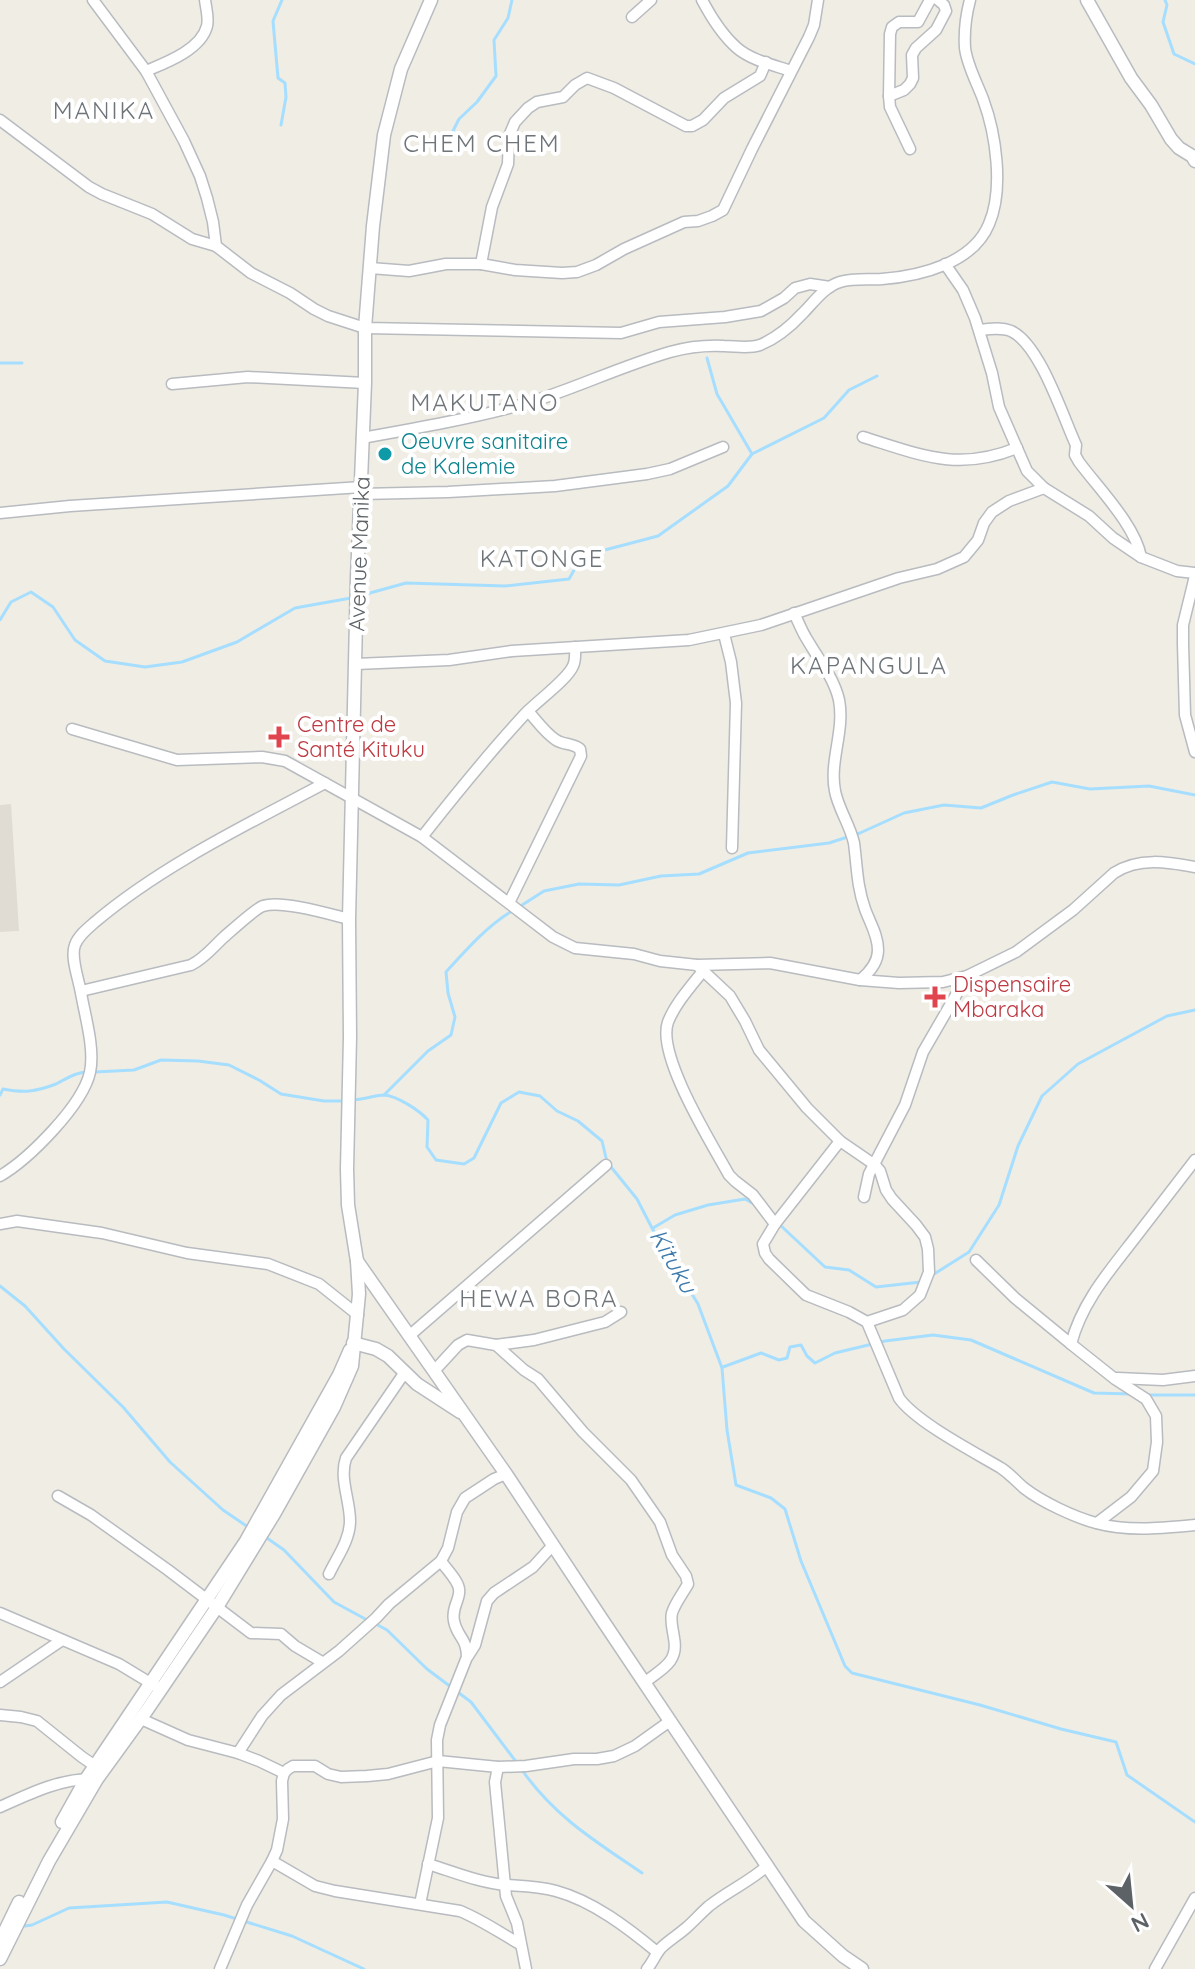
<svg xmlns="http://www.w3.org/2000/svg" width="1195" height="1969" viewBox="0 0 1195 1969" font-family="Quicksand,sans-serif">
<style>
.education{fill:#e0dcd3}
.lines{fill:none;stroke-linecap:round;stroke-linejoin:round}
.stream{stroke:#a6deff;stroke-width:3}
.minor-casing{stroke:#b8bbbf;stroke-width:13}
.tertiary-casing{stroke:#b8bbbf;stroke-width:15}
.minor{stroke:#fff;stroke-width:10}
.tertiary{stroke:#fff;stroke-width:12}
.culture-dot{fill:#0f9aa8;stroke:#fff;stroke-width:3}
.health-dot{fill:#e0444e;stroke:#fff;stroke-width:3}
.labels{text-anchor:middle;stroke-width:8;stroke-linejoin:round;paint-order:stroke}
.culture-label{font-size:22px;fill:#0d838f;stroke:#fff;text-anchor:start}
.street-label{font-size:22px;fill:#5d6266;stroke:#fff}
.health-label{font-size:22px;fill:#be3a42;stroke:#fff;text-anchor:start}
.neighbourhood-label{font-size:24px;letter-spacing:2px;fill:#6e7478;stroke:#fff}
.water-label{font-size:24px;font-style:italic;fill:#3d7aac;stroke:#fff}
</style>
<rect width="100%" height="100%" fill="#f0ede5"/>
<polygon class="education" points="11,804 19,931 0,932 0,805"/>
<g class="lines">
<g class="stream">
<polyline points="1165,0 1167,5 1163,22 1174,54 1195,64"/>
<polyline points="281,125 286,97 285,83 278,78 273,21 282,0"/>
<polyline points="451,135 459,119 477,102 496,76 494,40 508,18 512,0"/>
<polyline points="707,358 717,394 752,454"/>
<polyline points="0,363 22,363"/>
<polyline points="359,596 406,583 505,586 569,579 582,556 658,536 728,486 752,454 824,418 849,390 877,376"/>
<polyline points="0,620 11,602 31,592 53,607 75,640 105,661 145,667 182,662 237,642 295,608 351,598"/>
<polyline points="519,907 544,891 579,884 619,885 661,876 699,874 748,853 829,843 860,833 904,813 944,805 981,808 1013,795 1052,782 1090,789 1149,786 1195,795"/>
<polyline points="95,1072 134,1070 161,1060 198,1061 229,1065 259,1080 281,1094 324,1101 345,1101"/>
<path d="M 385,1094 L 428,1051 L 451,1035 L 455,1017 L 448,993 L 446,972 C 466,950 487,926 512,911"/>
<path d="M 0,1095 L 3,1089 C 24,1093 35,1092 56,1084 C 66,1079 76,1072 87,1072"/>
<path d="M 352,1100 C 362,1100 376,1095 384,1095 C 397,1096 419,1110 428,1120 L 427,1147 L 436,1160 L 464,1164 L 474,1158 L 501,1103 L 519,1092 L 540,1096 L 557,1111 L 578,1121 L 602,1141 L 607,1162 L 637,1199 L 652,1228 L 698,1304 L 722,1368 L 727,1430 L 736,1485 L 771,1498 L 785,1509 L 801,1561 L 845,1666 L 852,1673 L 980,1705 L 1061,1729 L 1116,1742 L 1127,1775 L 1195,1822"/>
<polyline points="779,1224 825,1267 849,1270 876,1287 921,1282"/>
<polyline points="653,1228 675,1215 708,1205 745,1199 754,1204"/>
<polyline points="931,1276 969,1252 999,1205 1018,1146 1042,1096 1078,1064 1167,1016 1195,1010"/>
<polyline points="0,1286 25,1306 64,1349 123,1407 170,1462 223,1510 248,1527"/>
<polyline points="723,1367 761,1353 779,1360 787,1358 790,1347 801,1345 807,1356 815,1363 835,1353 885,1341 933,1335 971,1340 1094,1393 1131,1394"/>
<polyline points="1147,1395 1195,1395"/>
<polyline points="264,1536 284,1550 334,1602 369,1621"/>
<polyline points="376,1624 387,1630 427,1669 471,1702 517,1763"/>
<path d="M 522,1770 C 555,1817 595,1841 642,1873"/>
<polyline points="25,1926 32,1925 69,1908 167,1902 224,1915 292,1936 364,1969"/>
</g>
<g class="minor-casing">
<g id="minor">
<polyline points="93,0 146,71 184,141 200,176 207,198 213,222 216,246 251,273 290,293 314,309 328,316 365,328 621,333 659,322 725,317 761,311 784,298 795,288 810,284 830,287"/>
<path d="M 702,0 C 711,17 722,35 737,48 C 751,60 773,65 791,71"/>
<polyline points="632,17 651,0"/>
<path d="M 146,71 C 165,63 201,50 207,26 C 209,18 206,8 205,0"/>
<polyline points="889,96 904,90 910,84 913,78 912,55 916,48 936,30 946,11 944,5 938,0"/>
<polyline points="0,120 89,187 102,194 152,214 192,239 216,246"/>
<polyline points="910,149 890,107 889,96 890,34 892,27 899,22 918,22 930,0"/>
<polyline points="481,264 492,207 508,164 509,136 515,122 528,108 537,102 563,97 575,85 587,78 614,88 686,126 692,126 703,120 724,98 760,76 766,62"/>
<polyline points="945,264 963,290 975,318 992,373 999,407 1027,471 1044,488 1089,516 1113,538 1141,557 1177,571 1195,573"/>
<polyline points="370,268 409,271 446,264 481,264 515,270 562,273 577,272 596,265 624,249 684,222 698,221 712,216 723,210 752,149 809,37 814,25 818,0"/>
<path d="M 980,330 C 990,329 1001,327 1011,331 C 1040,344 1063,417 1076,445 L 1075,455 L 1079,462 C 1099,489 1135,525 1141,557"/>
<polyline points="172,384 248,377 365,383"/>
<path d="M 863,437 C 921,455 958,472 1017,448"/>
<path d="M 362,438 C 418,428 474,418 528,403 C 576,388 622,366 670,352 C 688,347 705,345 724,346 C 736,346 748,349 760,345 C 777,338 791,326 803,313 C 814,302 824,287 840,282 C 853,278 868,280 882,279 C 921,276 973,263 989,224 C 1004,189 996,134 983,99 C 977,83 967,65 965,48 C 964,32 966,15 970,0"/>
<polyline points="361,494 448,492 555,486 647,474 670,469 723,447"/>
<polyline points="0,513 70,506 362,487"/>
<polyline points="1195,576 1183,625 1183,644 1185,715 1195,752"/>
<path d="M 794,613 C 799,623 802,632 808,641 C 819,660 834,678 839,700 C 845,731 829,761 835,791 C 838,808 850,825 854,843 C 857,866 857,887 865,909 C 870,923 878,935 878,950 C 878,963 870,972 860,980"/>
<polyline points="724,634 731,662 736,703 732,848"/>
<polyline points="356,664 449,660 512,651 689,640 761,625 899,578 937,569 964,557 978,540 984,523 992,512 1009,501 1044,488"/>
<path d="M 72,729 L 177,760 L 262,757 L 285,761 L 422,837 L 553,937 L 575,948 L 634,954 L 660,961 L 697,965 L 770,963 L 860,980 L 899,983 L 943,982 L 967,976 L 1016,952 L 1073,910 L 1114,873 C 1139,857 1167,862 1195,867"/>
<path d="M 422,837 C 455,795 489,753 525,714 C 537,701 567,680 573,666 C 576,660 575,653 575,647"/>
<path d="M 509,903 L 581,756 L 580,749 C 572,743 564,745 556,740 C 545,733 537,721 528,711"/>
<polyline points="697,965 730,996 745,1021 759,1050 807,1108 840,1141 875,1165 880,1171 886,1190 892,1199 916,1225 925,1237 928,1249 929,1272 920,1295 903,1310 867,1322"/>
<path d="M 703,971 C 691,986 675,1004 668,1022 C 656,1055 712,1144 729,1175 L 735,1181 L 753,1195 L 775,1224"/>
<path d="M 81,991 L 191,965 C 205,958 213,947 224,937 C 231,931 256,908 263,906 C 282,900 329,914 349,919"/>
<path d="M 840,1141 L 775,1224 L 763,1244 L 765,1253 L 769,1259 L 806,1295 L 849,1312 L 867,1322 L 899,1398 C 916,1422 974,1452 1001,1468 C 1010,1474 1016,1481 1024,1488 C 1042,1502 1074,1517 1096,1523 C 1128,1532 1163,1528 1195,1525"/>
<path d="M 0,1176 C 29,1159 83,1105 90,1072 C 95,1049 85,1016 81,993 C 79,980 70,957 75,945 C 78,936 88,928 95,922 C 161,866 248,824 325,783"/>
<polyline points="864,1197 869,1174 905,1105 923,1052 967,976"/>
<polyline points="0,1224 17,1221 102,1233 187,1253 268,1264 319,1284 358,1315"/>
<polyline points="976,1260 1015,1298 1071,1344"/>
<polyline points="409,1336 606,1165"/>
<path d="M 496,1345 L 524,1370 L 538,1379 L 583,1432 L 631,1480 L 660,1522 L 672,1555 L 686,1576 L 688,1584 C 683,1593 675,1603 672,1613 C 670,1621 673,1630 674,1638 C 679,1663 661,1669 644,1683"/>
<polyline points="434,1371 458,1345 467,1340 496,1345 534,1340 605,1322 621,1312"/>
<polyline points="1117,1378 1163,1380 1195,1376"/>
<polyline points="58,1496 91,1515 168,1570 251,1633 281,1634 295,1646 322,1662"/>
<path d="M 1097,1523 L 1131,1497 L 1153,1471 L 1157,1442 L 1156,1416 L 1146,1399 L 1115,1379 L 1071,1344 C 1082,1301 1112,1268 1138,1234 C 1157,1209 1176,1185 1195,1160"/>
<path d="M 329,1574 C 337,1557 350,1540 350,1521 C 350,1500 339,1478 346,1458 L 405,1372"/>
<polyline points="0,1613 119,1664 157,1687"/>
<polyline points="468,1656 475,1645 487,1601 494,1593 533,1567 553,1545"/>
<polyline points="0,1682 62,1640"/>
<polyline points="0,1715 21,1717 37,1721 82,1757 101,1770"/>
<polyline points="141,1719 188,1740 238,1753 259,1761 284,1773"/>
<polyline points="238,1753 262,1716 281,1695 339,1651 376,1618 389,1604 441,1561 448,1548 457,1512 465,1498 494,1479 506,1474"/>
<polyline points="498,1767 495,1782 506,1896 517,1923 526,1969"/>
<path d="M 0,1807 C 29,1794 59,1779 91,1779"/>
<path d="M 272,1861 L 315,1886 L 335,1891 L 460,1911 C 482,1920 500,1933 520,1944"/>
<path d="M 428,1864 C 454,1872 480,1883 507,1885 C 524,1886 539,1886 556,1891 C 593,1901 628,1928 657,1952"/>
<path d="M 420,1904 L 438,1818 L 437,1740 L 440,1725 L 467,1657 C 467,1638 457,1637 454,1621 C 451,1607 461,1599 459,1589 C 458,1580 446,1569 441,1561"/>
<polyline points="220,1969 247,1905 272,1861 277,1850 283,1819 282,1781 284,1773 288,1769 293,1766 315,1766 328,1774 341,1777 367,1776 388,1774 438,1761 498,1767 526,1766 574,1759 597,1759 614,1756 635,1746 670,1721"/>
<path d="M 647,1969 C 653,1962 655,1955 661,1948 C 668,1941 678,1935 686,1928 C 694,1921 701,1913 709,1906 C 728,1891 749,1882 767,1866"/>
<polyline points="1155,1969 1195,1898"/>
</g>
</g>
<g class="tertiary-casing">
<g id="tertiary">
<polyline points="1087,0 1131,78 1151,105 1171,139 1179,148 1192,156 1195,161"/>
<polyline points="357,1261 506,1474 601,1618 804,1921 843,1956 862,1969"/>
<polyline points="353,1343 376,1349 388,1356 417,1384 460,1412"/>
<polyline points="62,1822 86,1779 246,1541 339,1375 350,1350"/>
<polyline points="0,1941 19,1902"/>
<polyline points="0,1959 49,1861 66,1832 97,1779 147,1710 217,1607 274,1514 334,1407 352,1366 359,1294 357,1261 348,1205 347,1169 350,1037 349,919 357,578 365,383 365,328 373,226 384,135 401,69 431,0"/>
</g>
</g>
<use href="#minor" class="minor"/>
<use href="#tertiary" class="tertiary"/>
</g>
<circle class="culture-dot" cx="385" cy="454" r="8"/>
<g class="health-dot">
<path d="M275 725h8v8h8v8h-8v8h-8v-8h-8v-8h8z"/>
<path d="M931 985h8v8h8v8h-8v8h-8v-8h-8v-8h8z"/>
</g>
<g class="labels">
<g class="culture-label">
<text x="401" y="449">Oeuvre sanitaire<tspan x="401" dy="25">de Kalemie</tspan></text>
</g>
<g class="street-label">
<text transform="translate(359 554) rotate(-88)" y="8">Avenue Manika</text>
</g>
<g class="health-label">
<text x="297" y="732">Centre de<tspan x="297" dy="25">Santé Kituku</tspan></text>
<text x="953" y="992">Dispensaire<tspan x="953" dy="25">Mbaraka</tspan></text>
</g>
<g class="neighbourhood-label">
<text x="104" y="119">MANIKA</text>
<text x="482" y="152">CHEM CHEM</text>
<text x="485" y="411">MAKUTANO</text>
<text x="542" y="567">KATONGE</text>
<text x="869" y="674">KAPANGULA</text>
<text x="539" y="1307">HEWA BORA</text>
</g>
<g class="water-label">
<text transform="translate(673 1261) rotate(60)" y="8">Kituku</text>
</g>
</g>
<g transform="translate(1131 1905) rotate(153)" stroke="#ffffff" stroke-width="6" paint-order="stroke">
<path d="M0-6L14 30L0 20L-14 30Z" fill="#5d6266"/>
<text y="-12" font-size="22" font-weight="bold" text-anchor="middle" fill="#5d6266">N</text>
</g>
</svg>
